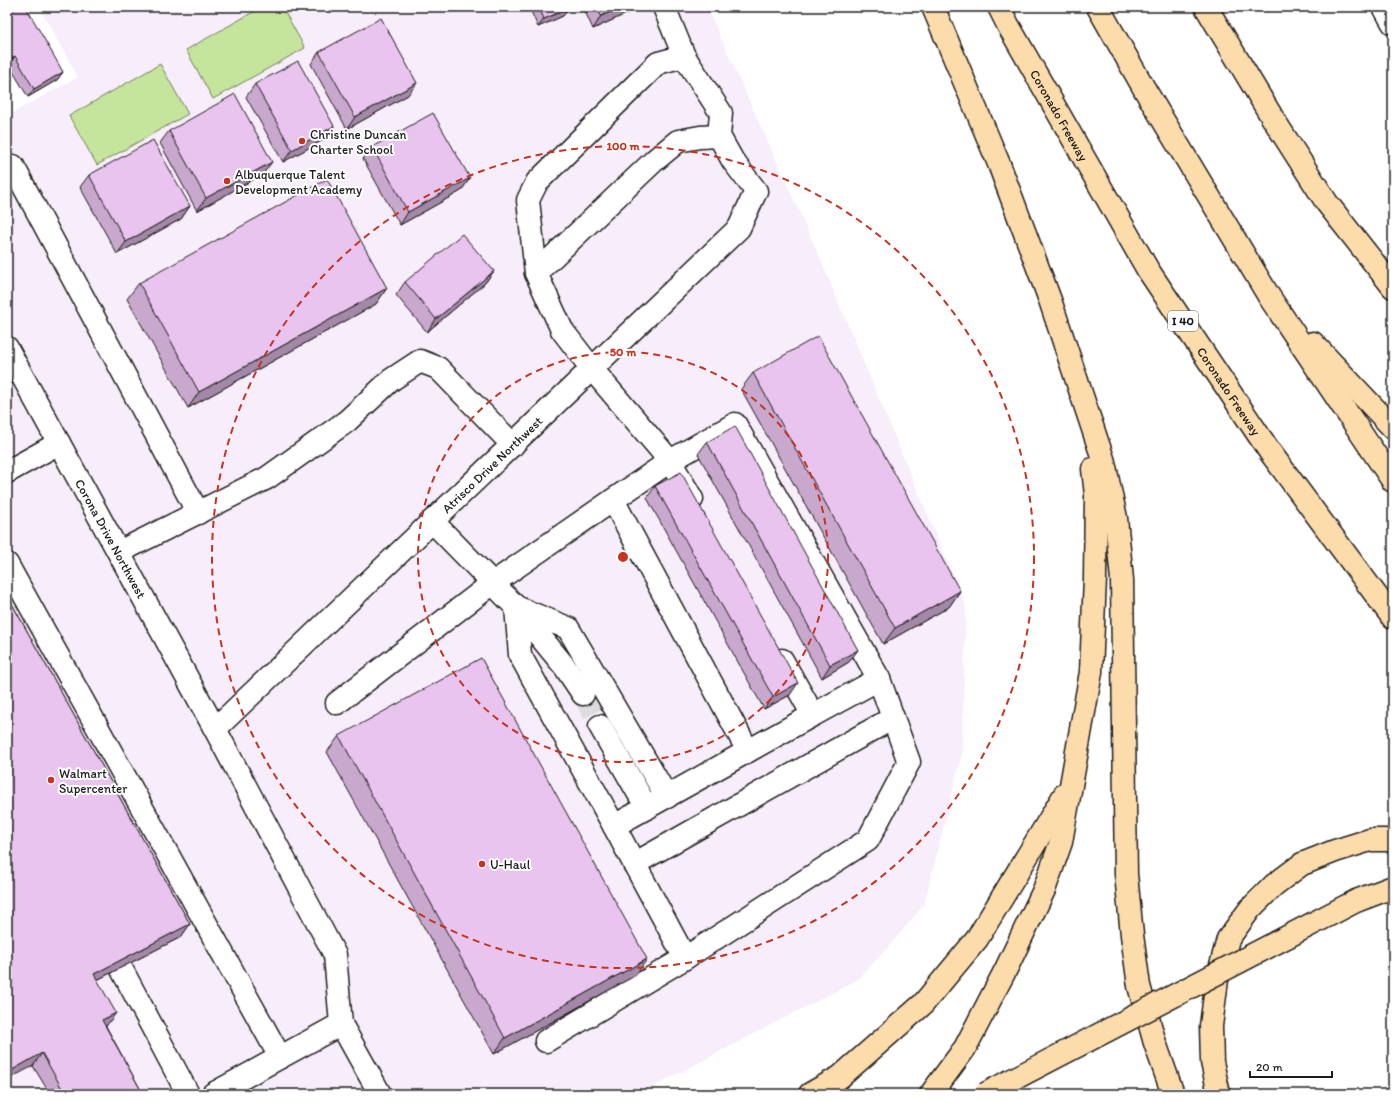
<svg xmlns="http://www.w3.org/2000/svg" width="1400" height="1101" viewBox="0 0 1400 1101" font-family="Itim,sans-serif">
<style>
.built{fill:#f8edfa}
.green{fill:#c5e49c;stroke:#70805c}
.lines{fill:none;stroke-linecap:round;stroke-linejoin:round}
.minor-tunnel{stroke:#ddd;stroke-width:22;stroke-dasharray:22 11;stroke-linecap:butt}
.minor-casing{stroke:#1c1c1c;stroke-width:25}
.highway-casing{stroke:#1c1c1c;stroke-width:25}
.minor{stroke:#fff;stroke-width:22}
.highway{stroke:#fddcac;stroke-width:22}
.major-bridge-casing{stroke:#1c1c1c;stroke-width:25;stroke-linecap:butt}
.major-bridge{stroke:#fddcac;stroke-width:22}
.wall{fill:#c8a9cd;stroke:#1c1c1c}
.shaded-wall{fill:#a389a7;stroke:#1c1c1c}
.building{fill:#e9c4ee;stroke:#1c1c1c}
.ring{fill:none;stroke:#c8321e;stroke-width:2;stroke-dasharray:7 5}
.poi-dot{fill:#c8321e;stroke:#fff;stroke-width:1.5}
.labels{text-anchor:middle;stroke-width:4;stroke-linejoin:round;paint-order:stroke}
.shield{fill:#fff;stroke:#606060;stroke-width:1}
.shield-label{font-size:12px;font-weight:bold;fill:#1c1c1c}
.street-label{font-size:13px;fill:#1c1c1c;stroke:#fff}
.poi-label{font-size:13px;fill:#1c1c1c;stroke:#fff;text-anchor:start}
.centre{fill:#c8321e;stroke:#fff;stroke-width:2}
.ring-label{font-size:12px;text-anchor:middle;font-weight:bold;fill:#c8321e;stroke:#fff;stroke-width:4;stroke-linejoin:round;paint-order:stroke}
</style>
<rect width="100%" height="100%" fill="#fff"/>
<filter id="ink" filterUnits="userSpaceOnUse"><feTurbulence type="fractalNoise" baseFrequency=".025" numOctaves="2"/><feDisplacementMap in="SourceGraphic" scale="8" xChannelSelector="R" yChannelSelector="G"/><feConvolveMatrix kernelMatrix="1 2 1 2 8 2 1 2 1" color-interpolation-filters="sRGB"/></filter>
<g filter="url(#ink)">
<polygon class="built" points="39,7 707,7 816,249 966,606 962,753 924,905 893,942 857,980 639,1094 7,1094 7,116 78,77"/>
<g class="green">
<polygon points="262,7 282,7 305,48 213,99 186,50"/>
<polygon points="160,64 188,114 97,165 69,116"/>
</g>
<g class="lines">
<polyline class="minor-tunnel" points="583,694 600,726"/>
<g class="minor-casing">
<g id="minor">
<polyline points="1384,7 1393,23"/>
<polyline points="684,56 658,63 537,182 528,200 536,273 562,330 592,369 670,461 692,499"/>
<polyline points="7,166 13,166 198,513"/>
<polyline points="536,273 655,160 678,141 700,137 719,136"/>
<path id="s1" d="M 7,348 L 215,729 L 335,955 L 341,1024"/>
<polyline points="7,472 59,443"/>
<polyline points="432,521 516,607 565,667 583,694"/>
<polyline points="119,552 267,478 347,421 391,380 420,361 438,368 513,445"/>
<polyline points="7,564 280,1057"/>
<polyline points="516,607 520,655 614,826 748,751"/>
<polyline points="516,607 568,628 667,797"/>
<polyline points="782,660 813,715 879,679 735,424 670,461 613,500 748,751 813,715"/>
<polyline points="337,703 493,583 613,500"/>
<polyline points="600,726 647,808"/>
<path id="s2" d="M 215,729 L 739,228 L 756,191 L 733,161 L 719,136 L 721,113 L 684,56 L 664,7"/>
<polyline points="614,826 685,958 868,840 909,762 879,679"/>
<polyline points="634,864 893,718"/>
<polyline points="122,970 188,1094"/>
<polyline points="546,1041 685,958"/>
<polyline points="213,1094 341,1024 380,1094"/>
</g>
</g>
<g class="highway-casing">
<g id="highway">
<polyline points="933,7 999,164 1050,300 1104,462 1116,518 1122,580 1126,874 1132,935 1139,986 1155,1043 1173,1094"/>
<path id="s3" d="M 999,7 L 1008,25 L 1148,270 L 1270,452 L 1393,618"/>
<polyline points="1098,7 1145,90 1270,298 1393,481"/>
<polyline points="1206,7 1272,117 1327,203 1393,287"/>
<polyline points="1313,343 1393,428"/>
<polyline points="810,1094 840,1077 923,1004 977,939 1065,794"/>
<polyline points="931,1094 965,1048 1006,969 1044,890 1061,842 1091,672 1095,578 1096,495 1093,469"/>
<polyline points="1219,1094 1212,1062 1211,1026 1217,980 1228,939 1250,909 1274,885 1302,864 1335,851 1370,840 1393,840"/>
</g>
</g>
<use href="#minor" class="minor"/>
<use href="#highway" class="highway"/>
<g class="major-bridge-casing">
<polyline id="major-bridge" points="985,1094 1356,901 1393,887"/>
</g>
<use href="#major-bridge" class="major-bridge"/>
</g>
<g class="wall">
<polygon points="529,7 569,7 569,8 563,16 538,27"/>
<polygon points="583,7 641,7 593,29"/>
<polygon points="7,13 63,72 57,80 28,97 9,65 7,66"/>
<polygon points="319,52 408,95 347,129 311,64"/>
<polygon points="255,84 334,126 325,139 283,162 246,97"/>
<polygon points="169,131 263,174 197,211 160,143"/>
<polygon points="372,147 470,178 461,191 400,225 363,159"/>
<polygon points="89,175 190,206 181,219 117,254 80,187"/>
<polygon points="494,271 485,283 427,332 396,295 405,282"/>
<polygon points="139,283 387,288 376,304 188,408 127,299"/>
<polygon points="753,373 960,591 949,607 883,644 741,389"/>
<polygon points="707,442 849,662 822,678 698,454"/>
<polygon points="655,486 790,695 764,709 647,498"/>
<polygon points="7,595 190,924 181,937 97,980 107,1025 106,1026 143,1094 50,1094 33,1066"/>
<polygon points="339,736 636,975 494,1054 327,752"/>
</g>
<g class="shaded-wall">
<polygon points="622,7 641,7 593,29 601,16"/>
<polygon points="569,8 563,16 538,27 544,19"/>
<polygon points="15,56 9,65 7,66 7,64 11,58"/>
<polygon points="63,72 57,80 28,97 34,89"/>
<polygon points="417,83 408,95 347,129 355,117"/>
<polygon points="334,126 325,139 283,162 292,150"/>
<polygon points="272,162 263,174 197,211 206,198"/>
<polygon points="470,178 461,191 400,225 408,212"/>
<polygon points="190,206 181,219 117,254 126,242"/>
<polygon points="494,271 485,283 427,332 436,319"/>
<polygon points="387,288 376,304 188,408 199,392"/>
<polygon points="960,591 949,607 883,644 895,628"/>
<polygon points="858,650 849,662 822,678 830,665"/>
<polygon points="798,683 790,695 764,709 773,697"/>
<polygon points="190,924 181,937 85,986 94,974"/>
<polygon points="647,959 636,975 494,1054 505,1038"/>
<polygon points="116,1013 107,1025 94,1032 102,1020"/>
<polygon points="42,1053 33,1066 7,1080 7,1073"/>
</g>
<g class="building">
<polygon points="19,7 26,7 63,72 34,89 15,56 11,58 7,51 7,13"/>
<polygon points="539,7 569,7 569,8 544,19"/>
<polygon points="597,7 622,7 601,16"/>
<polygon points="381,18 417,83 355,117 319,52"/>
<polygon points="298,61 334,126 292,150 255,84"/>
<polygon points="235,94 272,162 206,198 169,131"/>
<polygon points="433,113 470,178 408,212 372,147"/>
<polygon points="153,140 190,206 126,242 89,175"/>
<polygon points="327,179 387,288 199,392 139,283"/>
<polygon points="462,234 494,271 436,319 405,282"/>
<polygon points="818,336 960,591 895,628 753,373"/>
<polygon points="735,426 858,650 830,665 707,442"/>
<polygon points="681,472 798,683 773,697 655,486"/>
<polygon points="7,595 190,924 94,974 116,1013 102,1020 143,1094 65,1094 42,1053 7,1073"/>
<polygon points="481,658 647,959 505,1038 339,736"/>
</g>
</g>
<g class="ring">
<circle cx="623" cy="557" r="205"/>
<circle cx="623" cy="557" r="411"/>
</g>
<g class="poi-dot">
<circle cx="302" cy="141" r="4"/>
<circle cx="227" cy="181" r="4"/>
<circle cx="51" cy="780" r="4"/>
<circle cx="482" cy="864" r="4"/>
</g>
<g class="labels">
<rect class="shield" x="1168" y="311" width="30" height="20" rx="3"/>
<g class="shield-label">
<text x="1183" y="325">I 40</text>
</g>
<g class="street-label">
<text dy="5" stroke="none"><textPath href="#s3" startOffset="124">Coronado Freeway</textPath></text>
<text dy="5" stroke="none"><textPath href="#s3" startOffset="448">Coronado Freeway</textPath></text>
<text dy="5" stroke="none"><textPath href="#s2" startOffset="383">Atrisco Drive Northwest</textPath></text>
<text dy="5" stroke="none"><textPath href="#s1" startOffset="217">Corona Drive Northwest</textPath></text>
</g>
<g class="poi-label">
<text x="310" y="139">Christine Duncan<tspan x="310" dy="15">Charter School</tspan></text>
<text x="235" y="179">Albuquerque Talent<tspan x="235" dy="15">Development Academy</tspan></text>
<text x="59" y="778">Walmart<tspan x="59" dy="15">Supercenter</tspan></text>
<text x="490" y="869">U-Haul</text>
</g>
</g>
<circle cx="623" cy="557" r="6" class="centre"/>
<g class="ring-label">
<text x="623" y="150">100 m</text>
<text x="623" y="356">50 m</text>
</g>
<rect width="1400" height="1101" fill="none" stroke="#fff" stroke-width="24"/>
<rect x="12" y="12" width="1376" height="1077" fill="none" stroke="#1c1c1c" stroke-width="1.5" filter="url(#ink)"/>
<path d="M1250 1071v6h82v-6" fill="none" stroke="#1c1c1c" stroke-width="2"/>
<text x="1256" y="1071" font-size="12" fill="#1c1c1c" stroke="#ffffff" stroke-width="3" paint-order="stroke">20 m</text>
</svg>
